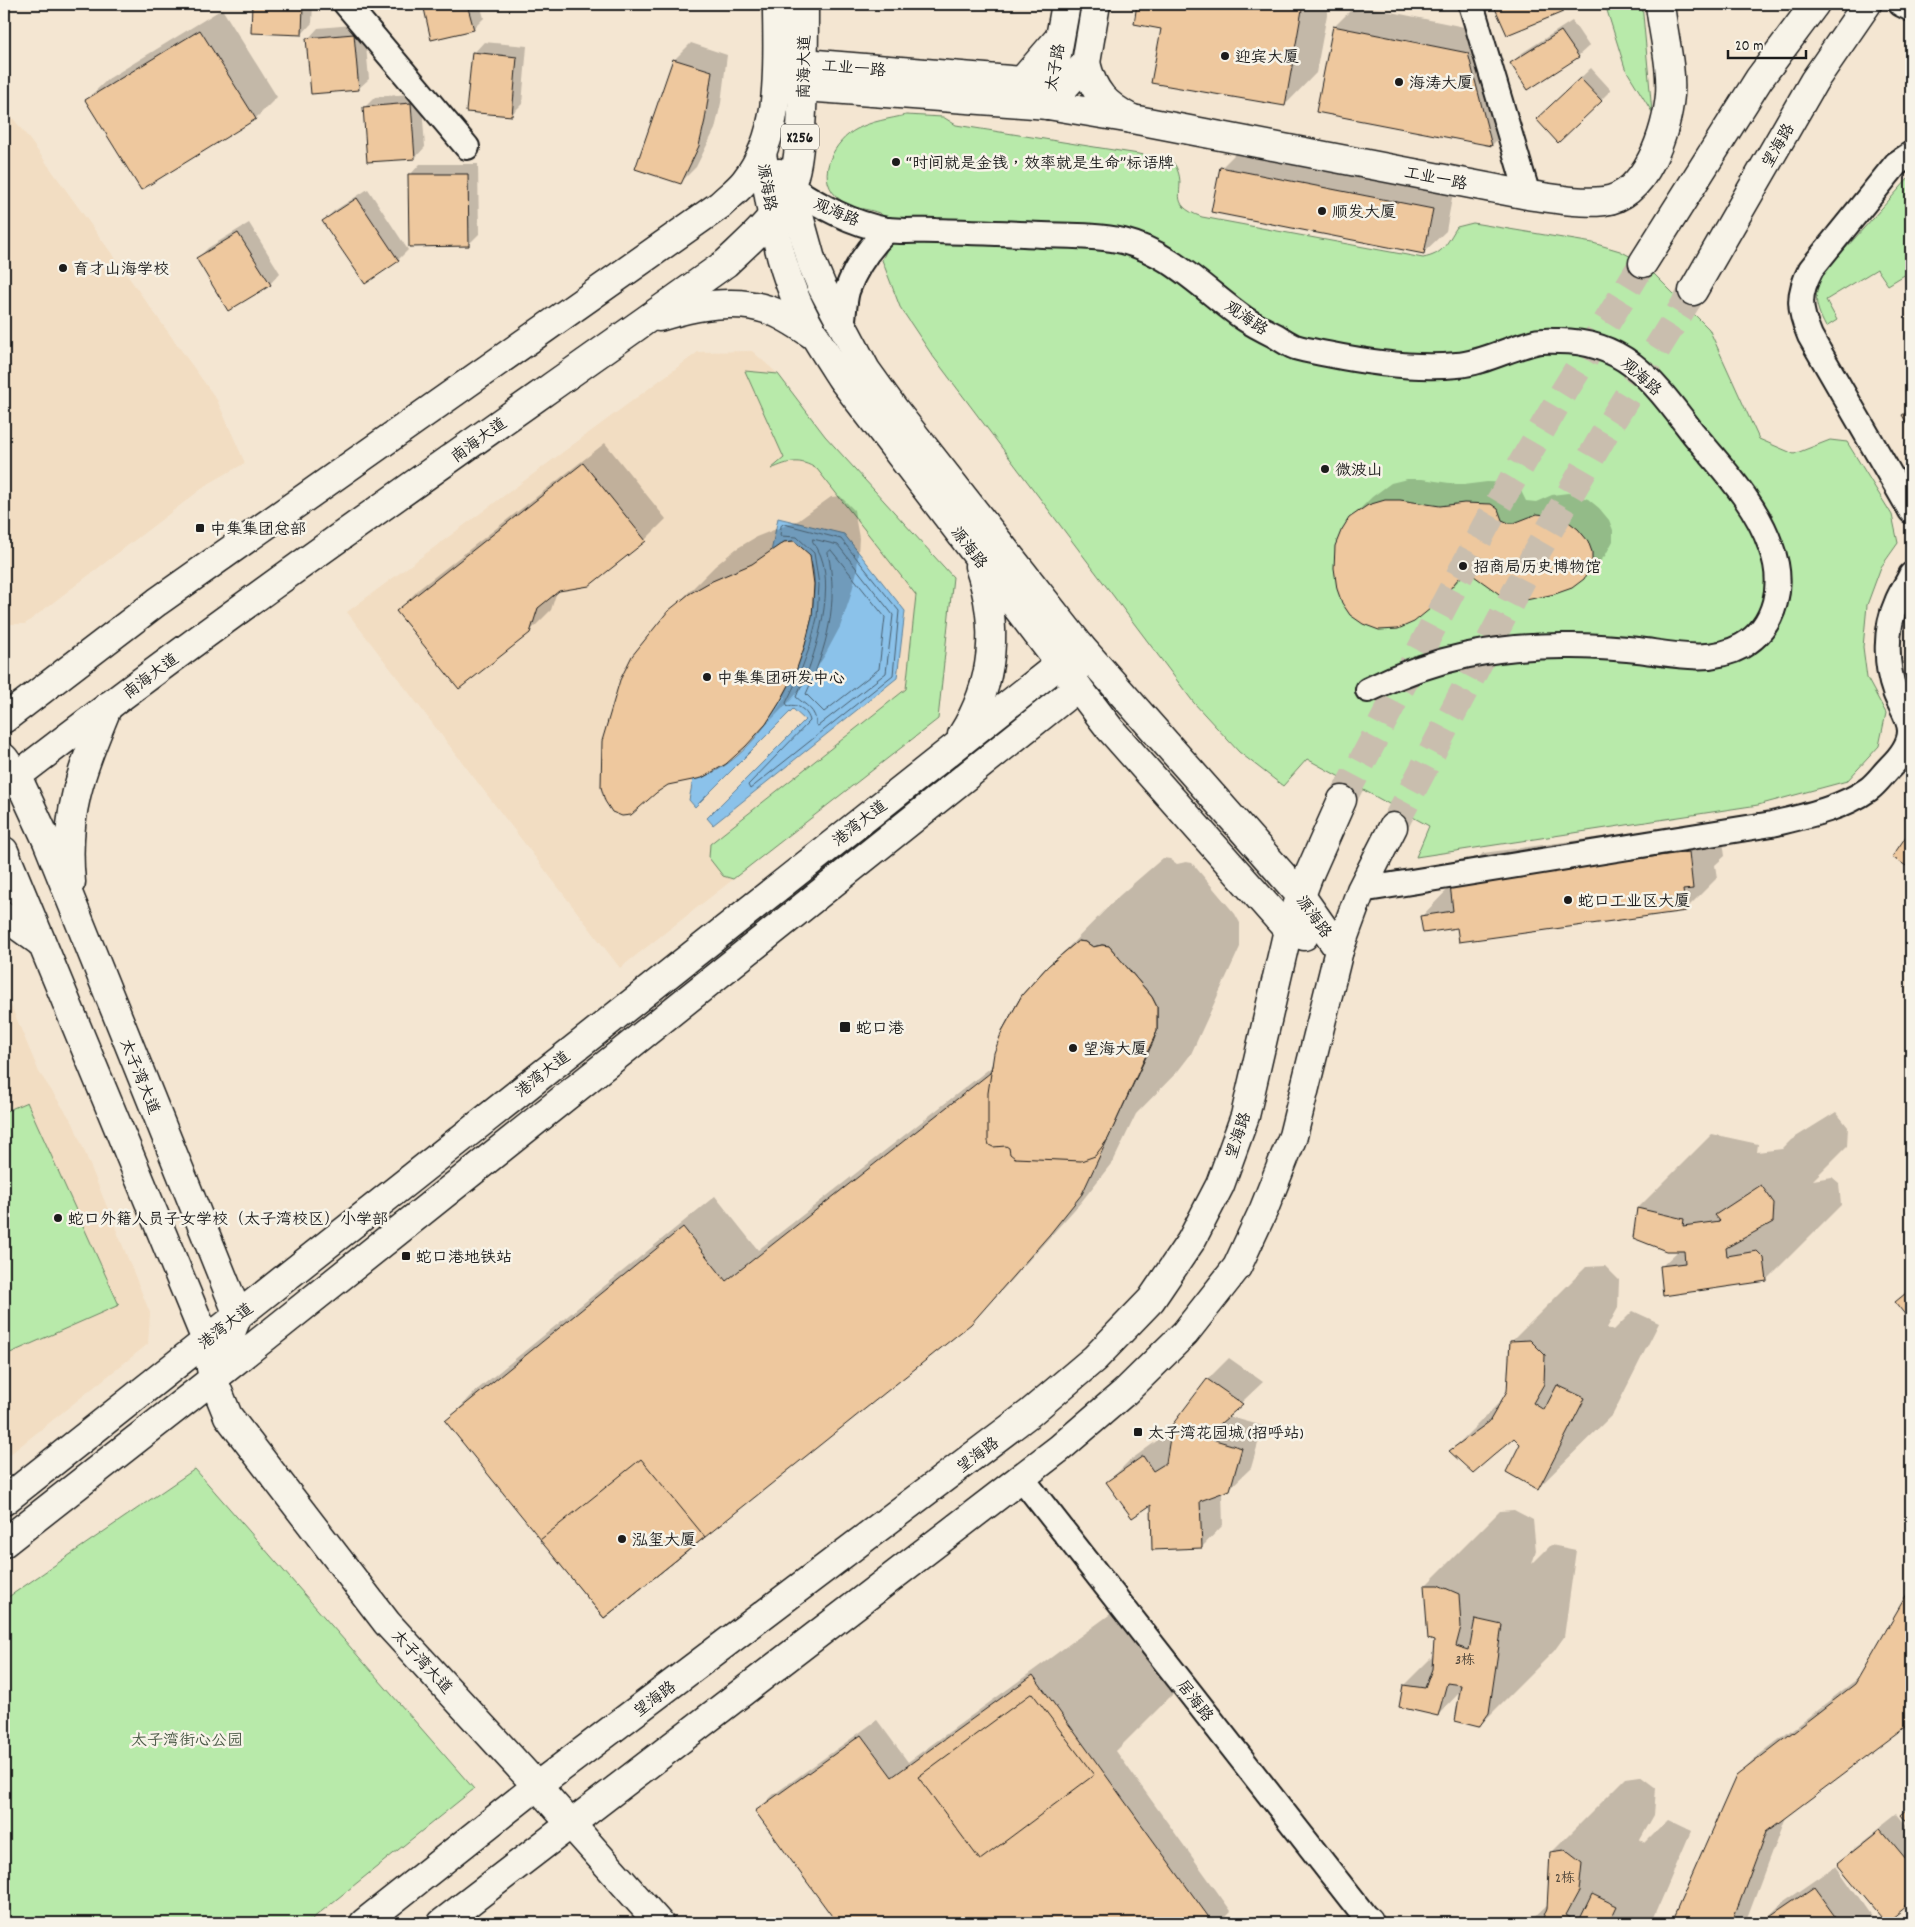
<svg xmlns="http://www.w3.org/2000/svg" width="1915" height="1927" viewBox="0 0 1915 1927" font-family="Dekko,'LXGW WenKai TC',sans-serif">
<style>
.built{fill:#f2ddc2}
.green{fill:#b8eaaa;stroke:#6a8363}
.water{fill:#8bc2ea;stroke:#5f8098}
.shadow{fill:#0003;fill-rule:evenodd}
.lines{fill:none;stroke-linecap:round;stroke-linejoin:round}
.shore{stroke:#485e6e;stroke-width:1}
.building{fill:#eec89e;stroke:#1c1c1c}
.primary-tunnel{stroke:#c9beae;stroke-width:28;stroke-dasharray:28 14;stroke-linecap:butt}
.minor-casing{stroke:#1c1c1c;stroke-width:28}
.tertiary-casing{stroke:#1c1c1c;stroke-width:31}
.secondary-casing{stroke:#1c1c1c;stroke-width:31}
.primary-casing{stroke:#1c1c1c;stroke-width:31}
.minor{stroke:#f7f3e8;stroke-width:24}
.tertiary{stroke:#f7f3e8;stroke-width:28}
.secondary{stroke:#f7f3e8;stroke-width:28}
.primary{stroke:#f7f3e8;stroke-width:28}
.poi-dot{fill:#1c1c1c;stroke:#f7f3e8;stroke-width:2}
.labels{text-anchor:middle;stroke-width:5;stroke-linejoin:round;paint-order:stroke}
.number-label{font-size:14px;fill:#50473c}
.shield{fill:#f7f3e8;stroke:#5e5c59;stroke-width:1}
.shield-label{font-size:15px;font-weight:bold;fill:#1c1c1c}
.poi-label{font-size:16px;fill:#1c1c1c;stroke:#f7f3e8;text-anchor:start}
.street-label{font-size:16px;fill:#1c1c1c;stroke:#f7f3e8}
.park-label{font-size:16px;fill:#4b5a47;stroke:#f7f3e8}
</style>
<rect width="100%" height="100%" fill="#f4e6d2"/>
<filter id="ink" filterUnits="userSpaceOnUse"><feTurbulence type="fractalNoise" baseFrequency=".02" numOctaves="2"/><feDisplacementMap in="SourceGraphic" scale="10" xChannelSelector="R" yChannelSelector="G"/><feConvolveMatrix kernelMatrix="1 2 1 2 8 2 1 2 1" color-interpolation-filters="sRGB"/></filter>
<g filter="url(#ink)">
<g class="built">
<polygon points="4,107 27,136 217,400 245,463 208,484 25,624 4,624"/>
<polygon points="752,351 778,374 825,436 953,577 938,719 620,968 347,612 698,352"/>
<polygon points="4,989 39,1072 73,1123 150,1313 148,1344 4,1459"/>
</g>
<g class="green">
<polygon points="1605,4 1642,4 1652,112 1625,68"/>
<path d="M 906,115 L 943,117 L 956,125 L 1170,159 C 1172,162 1176,165 1177,169 C 1187,191 1165,204 1202,217 L 1423,258 C 1444,254 1446,244 1457,227 L 1473,223 L 1593,243 L 1620,251 L 1639,261 L 1653,273 L 1709,329 L 1759,439 L 1794,454 L 1830,440 L 1847,442 L 1892,515 L 1898,543 L 1881,567 L 1867,605 L 1863,647 L 1867,678 L 1886,713 L 1879,746 L 1847,781 L 1758,805 L 1416,857 L 1429,826 L 1307,759 L 1283,786 L 1239,752 L 1194,703 L 932,355 L 900,307 L 882,260 L 892,239 L 891,223 C 887,220 883,215 879,213 C 861,206 853,212 836,196 C 815,175 835,140 857,129 C 872,121 889,119 906,115 Z"/>
<path d="M 1911,177 L 1911,271 L 1888,285 L 1877,269 L 1826,300 L 1837,320 L 1826,327 C 1813,303 1813,291 1827,269 L 1908,179 Z"/>
<path d="M 745,371 L 778,374 L 825,436 L 953,577 L 938,719 L 733,879 L 723,876 L 709,858 L 710,844 L 906,689 L 916,595 L 817,469 C 799,458 790,461 771,469 L 784,458 Z"/>
<polygon points="27,1102 119,1305 8,1354 4,1343 4,1112"/>
<polygon points="195,1469 474,1789 307,1923 4,1923 4,1600"/>
</g>
<path class="water" d="M 778,518 L 844,534 L 905,611 L 897,678 L 713,825 L 707,818 L 805,720 L 793,709 L 695,807 L 689,800 L 693,780 C 759,764 808,666 813,603 C 815,576 817,559 794,541 L 784,542 L 771,552 Z"/>
<g class="shadow">
<polygon points="253,4 313,4 312,23 302,34 252,32"/>
<polygon points="424,4 480,4 484,18 473,29 432,39"/>
<polygon points="1139,4 1329,4 1316,73 1285,105 1162,28 1135,23"/>
<polygon points="1498,4 1569,4 1562,11 1496,6"/>
<polygon points="1356,5 1489,32 1513,124 1492,145 1318,111 1334,27"/>
<polygon points="222,9 277,97 255,119 86,100 108,79"/>
<polygon points="1572,21 1589,46 1578,56 1512,63 1522,53"/>
<polygon points="364,24 369,79 358,89 308,39 318,28"/>
<polygon points="484,42 527,46 522,104 511,115 474,53"/>
<polygon points="691,43 727,55 721,103 715,129 696,167 680,183 636,168 675,59"/>
<polygon points="1591,68 1611,90 1601,100 1548,109"/>
<polygon points="421,93 425,147 415,158 365,107 375,97"/>
<polygon points="1242,147 1454,187 1446,231 1424,252 1221,168"/>
<polygon points="420,164 478,164 479,234 468,245 410,175"/>
<polygon points="368,189 408,250 398,260 324,221 334,211"/>
<polygon points="249,223 280,273 270,284 198,258 208,248"/>
<polygon points="605,443 666,519 645,540 557,591 551,610 529,632 398,611 419,589"/>
<polygon points="1407,479 1422,479 1463,485 1487,482 1513,483 1519,487 1526,501 1536,502 1552,495 1568,493 1588,499 1599,508 1609,520 1613,530 1613,541 1605,556 1583,578 1465,574 1440,600 1350,519 1372,497 1391,483"/>
<path d="M 840,496 L 854,510 L 859,538 L 857,571 L 850,598 L 840,627 L 825,655 L 811,677 L 791,700 L 745,746 L 669,612 L 715,566 L 736,549 L 756,537 L 799,520 L 831,497 ZM 783,696 L 785,697 L 769,722 L 766,722 Z"/>
<polygon points="1720,821 1725,856 1715,865 1717,878 1685,910 1458,927 1422,916 1483,853"/>
<polygon points="1911,832 1911,867 1894,856"/>
<polygon points="1163,858 1170,859 1177,864 1186,862 1192,863 1235,914 1240,923 1240,947 1191,1054 1178,1071 1136,1114 1114,1160 1082,1201 1002,1290 970,1323 447,1421 478,1389 715,1196 758,1250 994,1065 1012,1014 1035,981 1119,896"/>
<polygon points="1836,1112 1848,1127 1847,1146 1813,1180 1832,1177 1839,1183 1841,1205 1766,1280 1662,1266 1679,1250 1638,1208 1712,1134 1758,1144 1757,1152 1782,1149 1791,1140"/>
<polygon points="1605,1266 1619,1280 1618,1308 1607,1328 1613,1331 1633,1311 1659,1323 1613,1414 1538,1488 1522,1443 1514,1436 1451,1451 1505,1397 1508,1391 1512,1341 1586,1267"/>
<polygon points="1911,1287 1911,1320 1897,1302"/>
<polygon points="1229,1358 1263,1382 1227,1416 1263,1426 1251,1468 1229,1489 1222,1492 1223,1525 1202,1547 1152,1503 1108,1482 1129,1461 1165,1435 1170,1443 1173,1425 1208,1379"/>
<polygon points="1514,1510 1533,1520 1536,1551 1532,1564 1551,1545 1576,1550 1564,1637 1554,1651 1479,1726 1461,1691 1438,1715 1404,1685 1434,1655 1435,1640 1425,1586 1500,1511"/>
<polygon points="1911,1589 1911,1720 1785,1817 1745,1923 1673,1923 1737,1777 1759,1755 1861,1676"/>
<polygon points="1116,1610 1176,1691 1116,1751 1231,1911 1219,1923 839,1923 757,1811 773,1795 877,1720 908,1762"/>
<polygon points="1640,1776 1656,1788 1654,1815 1640,1840 1645,1843 1668,1820 1691,1831 1652,1922 1528,1923 1549,1903 1551,1853 1626,1778"/>
<polygon points="1898,1814 1911,1830 1911,1900 1885,1921 1839,1864 1855,1848"/>
<polygon points="1836,1866 1876,1923 1763,1923 1784,1902"/>
</g>
<g class="lines">
<g class="shore">
<path d="M 784,524 L 841,539 L 899,611 L 893,675 L 750,789 L 748,785 L 810,721 C 808,711 797,703 788,706 L 786,703 L 799,676 L 810,646 L 817,618 L 819,585 L 814,553 L 797,537 L 780,536 L 781,526 Z"/>
<path d="M 813,539 L 838,545 L 893,615 L 886,673 L 818,726 L 816,725 C 817,710 805,705 796,697 C 799,689 803,683 806,676 C 819,642 839,573 813,542 Z"/>
<path d="M 831,550 L 885,617 L 879,669 L 824,712 L 806,694 C 827,647 839,604 828,553 Z"/>
</g>
</g>
<g class="building">
<polygon points="252,4 303,4 302,35 251,33"/>
<polygon points="423,4 467,4 474,30 431,40"/>
<polygon points="1137,4 1303,4 1285,106 1151,83 1161,29 1134,24"/>
<polygon points="1499,4 1559,4 1563,12 1507,35 1494,6"/>
<polygon points="1333,26 1468,53 1492,146 1316,112"/>
<polygon points="200,30 256,119 141,190 85,100"/>
<polygon points="1561,31 1579,57 1528,90 1510,63"/>
<polygon points="354,34 359,90 311,94 306,38"/>
<polygon points="472,52 517,57 512,116 466,112"/>
<polygon points="673,59 712,71 705,120 699,146 681,184 635,169"/>
<polygon points="1580,78 1602,101 1558,143 1536,119"/>
<polygon points="411,103 415,159 367,162 363,107"/>
<polygon points="1220,167 1433,209 1424,254 1211,212"/>
<polygon points="408,174 468,174 469,246 409,247"/>
<polygon points="357,198 399,261 365,284 322,221"/>
<polygon points="238,233 271,285 228,311 196,258"/>
<polygon points="1911,410 1911,430 1902,415"/>
<polygon points="583,463 646,541 589,586 559,591 538,608 530,633 459,689 396,611"/>
<polygon points="1385,500 1400,500 1440,506 1464,503 1491,504 1498,509 1502,520 1509,523 1514,523 1537,514 1557,516 1566,520 1578,529 1588,541 1592,552 1592,564 1584,579 1572,588 1555,594 1526,600 1513,599 1502,596 1474,576 1466,575 1458,579 1441,600 1414,622 1398,629 1379,630 1363,624 1350,615 1342,603 1337,589 1334,568 1335,546 1341,531 1349,518 1368,505"/>
<polygon points="794,541 810,555 814,584 812,617 805,645 795,674 780,702 766,724 746,746 726,764 702,778 668,785 656,793 631,815 622,816 612,812 605,801 601,787 602,741 620,680 632,656 668,611 689,594 710,582 752,564 784,542"/>
<polygon points="1907,835 1911,838 1911,869 1892,857"/>
<polygon points="1689,852 1693,889 1683,890 1686,911 1459,942 1457,928 1423,933 1420,916 1453,911 1450,884"/>
<polygon points="1078,941 1086,942 1093,947 1102,945 1109,946 1152,997 1157,1007 1157,1031 1153,1042 1082,1194 1050,1234 971,1324 604,1618 445,1421 683,1227 726,1281 990,1073 1002,1031 1022,995 1048,966"/>
<polygon points="1078,941 1086,942 1093,947 1102,945 1109,946 1152,997 1157,1007 1157,1031 1108,1139 1095,1156 1081,1161 1015,1158 1010,1154 1009,1148 1006,1146 993,1147 989,1145 988,1141 988,1093 994,1053 1002,1031 1022,995 1048,966"/>
<polygon points="1761,1185 1774,1203 1773,1222 1726,1248 1727,1256 1757,1251 1764,1258 1767,1281 1663,1296 1660,1266 1685,1263 1684,1251 1666,1251 1633,1238 1637,1208 1684,1219 1683,1226 1720,1221 1715,1215"/>
<polygon points="1911,1289 1911,1322 1895,1302"/>
<polygon points="1530,1340 1545,1355 1544,1384 1533,1403 1544,1410 1557,1385 1585,1398 1538,1490 1506,1472 1520,1444 1514,1438 1473,1473 1449,1451 1489,1422 1507,1391 1510,1341"/>
<polygon points="1207,1379 1243,1404 1205,1437 1242,1448 1230,1490 1200,1501 1202,1548 1152,1550 1151,1505 1132,1518 1106,1482 1143,1456 1153,1471 1166,1463 1172,1425"/>
<polygon points="641,1459 705,1537 604,1618 540,1540"/>
<polygon points="1424,1585 1438,1585 1459,1594 1461,1627 1456,1646 1469,1650 1475,1619 1502,1625 1489,1713 1479,1727 1455,1721 1461,1685 1447,1683 1438,1716 1399,1707 1403,1685 1425,1688 1432,1669 1434,1641 1428,1639"/>
<polygon points="1911,1587 1911,1718 1907,1726 1766,1832 1732,1923 1671,1923 1736,1776 1855,1684"/>
<polygon points="1033,1675 1213,1923 837,1923 755,1811 861,1735 892,1777"/>
<polygon points="1032,1693 1094,1775 980,1860 918,1777"/>
<polygon points="1911,1807 1911,1826 1902,1815"/>
<polygon points="1881,1829 1911,1865 1911,1901 1885,1922 1837,1864"/>
<polygon points="1565,1850 1582,1863 1579,1891 1566,1915 1578,1923 1592,1894 1617,1906 1609,1923 1541,1923 1547,1908 1550,1852"/>
<polygon points="1814,1887 1840,1923 1761,1923"/>
</g>
<g class="lines">
<g class="primary-tunnel">
<polyline points="1342,800 1486,525 1562,395 1643,263"/>
<polyline points="1393,827 1536,553 1612,421 1693,291"/>
</g>
<g class="minor-casing">
<g id="minor">
<polyline points="346,4 467,147"/>
<polyline points="1471,4 1528,195"/>
<polyline points="1901,4 1911,9"/>
<path d="M 1911,154 L 1896,164 L 1811,269 C 1797,295 1799,310 1810,336 L 1911,511"/>
<path d="M 791,187 C 820,206 852,224 887,230 C 902,232 920,230 936,231 C 971,232 1006,233 1042,235 C 1068,236 1097,235 1123,241 C 1172,253 1206,292 1245,319 C 1254,325 1264,330 1274,335 C 1281,339 1288,344 1295,347 C 1305,350 1317,352 1327,354 C 1366,362 1417,369 1457,365 C 1483,363 1509,348 1535,342 C 1543,340 1551,341 1559,341 C 1627,341 1655,384 1693,433 C 1722,468 1756,503 1771,547 C 1785,583 1777,626 1742,646 C 1710,664 1671,654 1638,650 C 1616,648 1594,646 1572,646 C 1498,645 1435,657 1368,690"/>
<path d="M 842,326 C 844,315 844,302 847,291 C 855,267 870,247 887,230"/>
<path d="M 1361,890 L 1772,824 C 1805,816 1841,809 1869,789 C 1877,783 1883,774 1890,767 C 1899,758 1910,744 1910,731 C 1910,718 1899,704 1895,692 C 1885,665 1885,628 1897,602 C 1901,592 1907,584 1911,575"/>
<polyline points="1021,1477 1370,1923"/>
</g>
</g>
<g class="tertiary-casing">
<g id="tertiary">
<polyline points="781,73 804,63 1022,81 1039,97"/>
<path d="M 781,76 L 804,87 L 1048,105 L 1132,119 L 1528,195 C 1552,198 1579,204 1604,201 C 1646,196 1667,131 1670,95 C 1672,64 1663,34 1660,4"/>
<polyline points="4,758 17,776 47,841 238,1315 213,1379"/>
<polyline points="4,851 206,1340 213,1379 228,1416 387,1623 537,1786 659,1923"/>
<path d="M 71,882 C 64,811 82,770 108,706"/>
<polyline points="4,916 40,942"/>
<polyline points="1365,1923 1368,1921"/>
</g>
</g>
<g class="secondary-casing">
<g id="secondary">
<path d="M 1086,63 C 1093,92 1105,105 1132,119"/>
<polyline points="1022,81 1059,38"/>
<polyline points="1048,105 1086,63 1096,4"/>
<polyline points="1048,105 1066,4"/>
<path d="M 762,154 C 770,200 775,248 793,292 C 805,323 824,351 842,379 L 1110,729 L 1288,930 L 1304,936"/>
<polyline points="779,173 791,187 812,263 822,287 866,370 894,409 1081,647 1080,665"/>
<path d="M 962,735 C 995,683 999,625 979,566"/>
<polyline points="4,1501 1081,647 1301,896 1339,950"/>
<polyline points="4,1543 213,1379 1078,687"/>
<polyline points="364,1923 537,1786 1030,1413 1095,1358 1151,1300 1191,1241 1220,1185 1245,1116 1288,930"/>
<polyline points="442,1923 1060,1448 1125,1392 1185,1333 1237,1267 1264,1209 1293,1136 1339,950"/>
</g>
</g>
<g class="primary-casing">
<g id="primary">
<polyline points="1643,263 1759,79 1815,4"/>
<polyline points="1693,291 1814,81 1867,4"/>
<path d="M 659,317 C 693,306 735,298 769,310 C 786,316 801,327 816,337"/>
<path d="M 4,719 L 157,602 L 720,205 C 728,197 738,190 745,181 C 784,132 777,62 777,4"/>
<path d="M 4,786 C 238,604 484,436 726,263 C 750,240 777,218 790,187 C 798,169 799,146 801,127 C 804,86 804,45 804,4"/>
<polyline points="1288,930 1310,872 1342,800"/>
<polyline points="1339,950 1361,890 1393,827"/>
</g>
</g>
<use href="#minor" class="minor"/>
<use href="#tertiary" class="tertiary"/>
<use href="#secondary" class="secondary"/>
<use href="#primary" class="primary"/>
</g>
</g>
<g class="poi-dot">
<circle cx="1225" cy="56" r="5"/>
<circle cx="1399" cy="82" r="5"/>
<circle cx="896" cy="162" r="5"/>
<circle cx="1322" cy="211" r="5"/>
<circle cx="63" cy="268" r="5"/>
<circle cx="1325" cy="469" r="5"/>
<rect x="195" y="523" width="10" height="10" rx="2.5"/>
<circle cx="1463" cy="566" r="5"/>
<circle cx="707" cy="677" r="5"/>
<circle cx="1568" cy="900" r="5"/>
<rect x="839" y="1021" width="12" height="12" rx="2.5"/>
<circle cx="1073" cy="1048" r="5"/>
<circle cx="58" cy="1218" r="5"/>
<rect x="401" y="1251" width="10" height="10" rx="2.5"/>
<rect x="1133" y="1427" width="10" height="10" rx="2.5"/>
<circle cx="622" cy="1539" r="5"/>
</g>
<g class="labels">
<g class="number-label">
<text x="1465" y="1664">3栋</text>
<text x="1565" y="1882">2栋</text>
</g>
<rect class="shield" x="781" y="124.5" width="38" height="25" rx="4"/>
<g class="shield-label">
<text x="800" y="142">X256</text>
</g>
<g class="poi-label">
<text x="1235" y="62">迎宾大厦</text>
<text x="1409" y="88">海涛大厦</text>
<text x="906" y="168">“时间就是金钱，效率就是生命”标语牌</text>
<text x="1332" y="217">顺发大厦</text>
<text x="73" y="274">育才山海学校</text>
<text x="1335" y="475">微波山</text>
<text x="210" y="534">中集集团总部</text>
<text x="1473" y="572">招商局历史博物馆</text>
<text x="717" y="683">中集集团研发中心</text>
<text x="1578" y="906">蛇口工业区大厦</text>
<text x="856" y="1033">蛇口港</text>
<text x="1083" y="1054">望海大厦</text>
<text x="68" y="1224">蛇口外籍人员子女学校（太子湾校区）小学部</text>
<text x="416" y="1262">蛇口港地铁站</text>
<text x="1148" y="1438">太子湾花园城 (招呼站)</text>
<text x="632" y="1545">泓玺大厦</text>
</g>
<g class="street-label">
<text transform="translate(803 67) rotate(-89)" y="6">南海大道</text>
<text transform="translate(854 67) rotate(5)" y="6">工业一路</text>
<text transform="translate(1054 67) rotate(-80)" y="6">太子路</text>
<text transform="translate(1777 145) rotate(-60)" y="6">望海路</text>
<text transform="translate(1436 177) rotate(11)" y="6">工业一路</text>
<text transform="translate(768 187) rotate(80)" y="6">源海路</text>
<text transform="translate(837 211) rotate(23)" y="6">观海路</text>
<text transform="translate(1247 317) rotate(34)" y="6">观海路</text>
<text transform="translate(1642 376) rotate(42)" y="6">观海路</text>
<text transform="translate(478 439) rotate(-36)" y="6">南海大道</text>
<text transform="translate(970 547) rotate(52)" y="6">源海路</text>
<text transform="translate(150 675) rotate(-37)" y="6">南海大道</text>
<text transform="translate(859 822) rotate(-38)" y="6">港湾大道</text>
<text transform="translate(1315 916) rotate(54)" y="6">源海路</text>
<text transform="translate(542 1073) rotate(-38)" y="6">港湾大道</text>
<text transform="translate(141 1076) rotate(68)" y="6">太子湾大道</text>
<text transform="translate(1237 1135) rotate(-72)" y="6">望海路</text>
<text transform="translate(225 1325) rotate(-38)" y="6">港湾大道</text>
<text transform="translate(977 1454) rotate(-37)" y="6">望海路</text>
<text transform="translate(423 1661) rotate(47)" y="6">太子湾大道</text>
<text transform="translate(654 1698) rotate(-37)" y="6">望海路</text>
<text transform="translate(1196 1700) rotate(52)" y="6">居海路</text>
</g>
<g class="park-label">
<text x="187" y="1745">太子湾街心公园</text>
</g>
</g>
<rect width="1915" height="1927" fill="none" stroke="#f7f3e8" stroke-width="20"/>
<rect x="10" y="10" width="1895" height="1907" fill="none" stroke="#1c1c1c" stroke-width="2" filter="url(#ink)"/>
<path d="M1728 50v8h78v-8" fill="none" stroke="#1c1c1c" stroke-width="2.5"/>
<text x="1735" y="50" font-size="15" fill="#1c1c1c" stroke="#f7f3e8" stroke-width="4" paint-order="stroke">20 m</text>
</svg>
